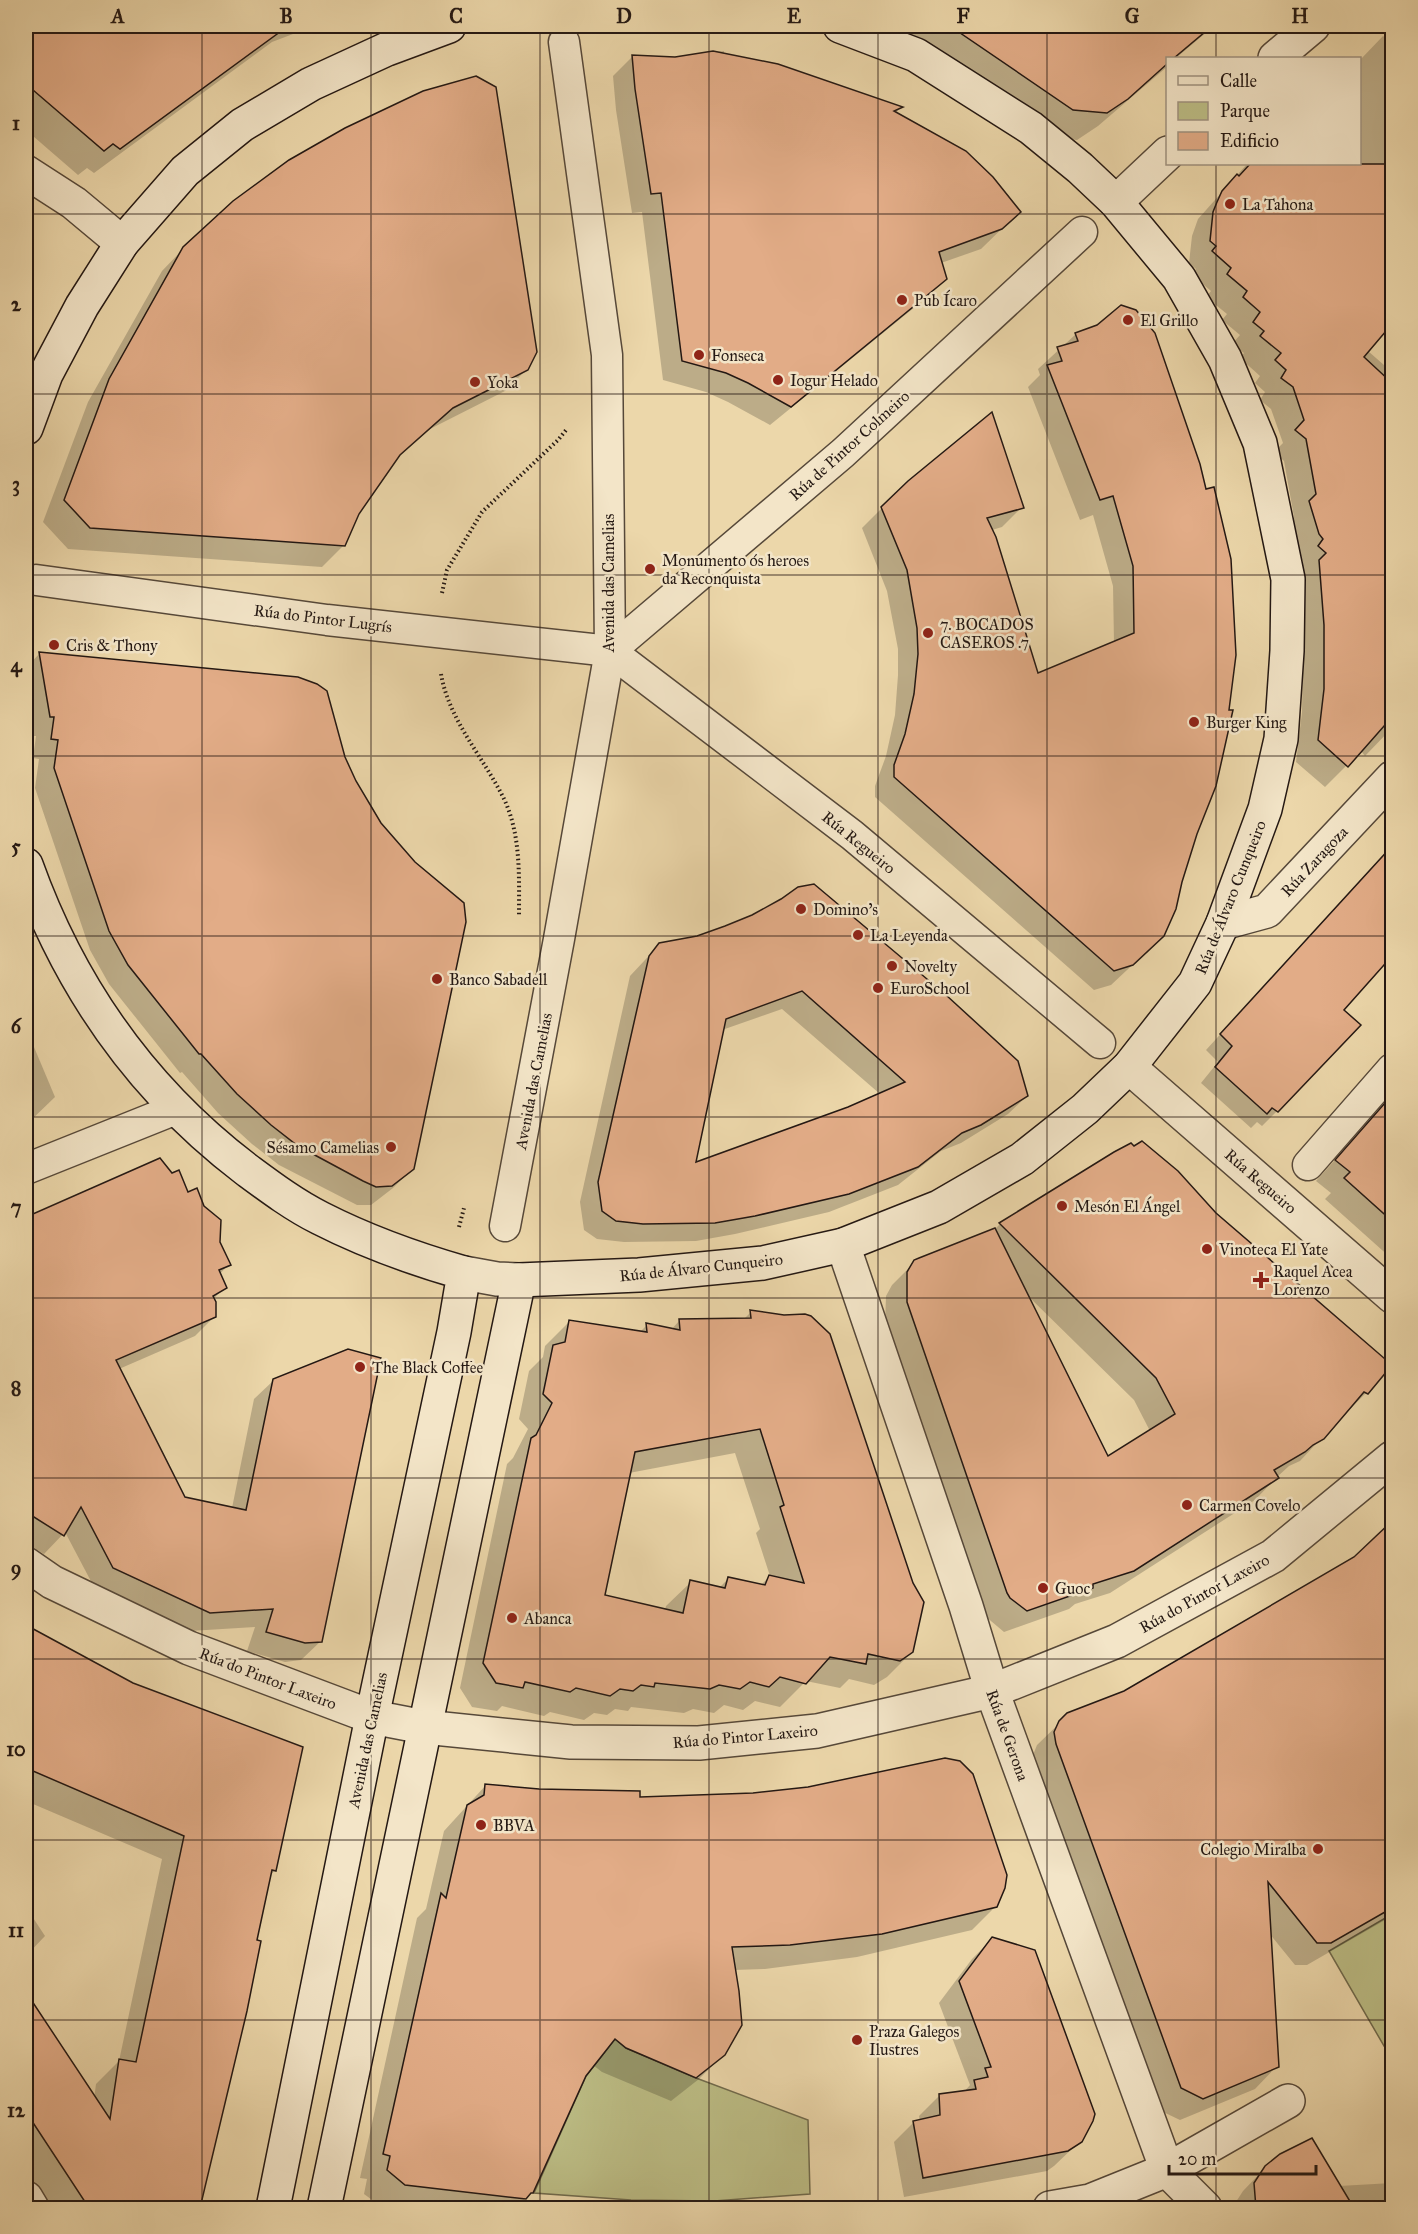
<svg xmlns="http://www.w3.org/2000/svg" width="1418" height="2234" viewBox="0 0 1418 2234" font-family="'IM FELL Great Primer',serif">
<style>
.green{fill:#bcbd85;stroke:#706a4c;stroke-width:1.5}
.shadow{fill:#0003;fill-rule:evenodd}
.building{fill:#e2ac87;stroke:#241813;stroke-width:1.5;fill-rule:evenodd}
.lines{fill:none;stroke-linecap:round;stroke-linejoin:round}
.pedestrian-casing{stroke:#564839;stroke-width:33}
.minor-casing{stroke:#564839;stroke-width:36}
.tertiary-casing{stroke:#564839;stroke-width:36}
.secondary-casing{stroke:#241813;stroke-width:36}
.path{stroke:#241813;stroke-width:4;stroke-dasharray:1.5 3;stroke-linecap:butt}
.pedestrian{stroke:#f3e5c8;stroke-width:30}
.minor{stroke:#f3e5c8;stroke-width:33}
.tertiary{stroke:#f3e5c8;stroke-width:33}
.secondary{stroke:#f3e5c8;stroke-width:33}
.grid{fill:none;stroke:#241813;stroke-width:1.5;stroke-opacity:0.55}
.poi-dot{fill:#8f2418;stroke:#f3e5c8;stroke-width:2}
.labels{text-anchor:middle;stroke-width:5;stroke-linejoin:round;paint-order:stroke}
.poi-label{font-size:16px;fill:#241813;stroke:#f3e5c8;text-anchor:start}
.street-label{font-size:16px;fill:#241813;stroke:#f3e5c8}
.neatline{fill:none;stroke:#241813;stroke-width:2}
.grid-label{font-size:20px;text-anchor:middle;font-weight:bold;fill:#241813}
</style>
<rect width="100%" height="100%" fill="#ecd7aa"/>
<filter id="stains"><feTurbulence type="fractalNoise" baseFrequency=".00333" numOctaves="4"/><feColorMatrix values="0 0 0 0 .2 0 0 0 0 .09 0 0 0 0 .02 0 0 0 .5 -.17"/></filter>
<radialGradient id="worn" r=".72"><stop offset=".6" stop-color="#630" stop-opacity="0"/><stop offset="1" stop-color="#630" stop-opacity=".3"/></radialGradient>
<g class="green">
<polygon points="1392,1914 1392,2041 1384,2046 1329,1951"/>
<polygon points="615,2039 626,2048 696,2078 808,2120 810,2194 714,2201 631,2200 534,2193 586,2076"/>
</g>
<g class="shadow">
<polygon points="26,26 314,26 272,42 94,173 87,168 78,175 26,130"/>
<polygon points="867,26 1214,26 1176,58 1168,58 1168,66 1098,126 1077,140 1045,137"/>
<polygon points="1392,35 1392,322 1368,351 1392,372 1392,728 1365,756 1361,751 1325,787 1296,762 1302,712 1303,648 1298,583 1305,575 1298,568 1303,561 1297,556 1288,524 1294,517 1284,461 1274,452 1283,443 1271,409 1260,400 1265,392 1255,383 1260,376 1240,358 1244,353 1232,344 1240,335 1222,320 1227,314 1206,297 1211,291 1191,274 1196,269 1189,263 1192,236 1198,219 1247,164 1360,164 1360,60 1383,36 1388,40"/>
<polygon points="724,51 712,241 767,88 900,108 895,114 1019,212 981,249 941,263 946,278 926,298 770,425 728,402 706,392 663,380 642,212 632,213 616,110 613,76 632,57 675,58"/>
<polygon points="184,248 527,369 505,391 430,429 394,461 358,513 344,545 322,567 68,549 43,522 88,402 162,271"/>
<polygon points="1136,311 1142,956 1111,985 1094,990 875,797 875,786 886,756 895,715 898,675 898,649 887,591 862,528 882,508 1022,507 1002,527 992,530 1037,675 1114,643 1113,586 1093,515 1080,520 1028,387 1040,375 1038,369 1076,334"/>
<polygon points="40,653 413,1168 393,1188 371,1205 357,1205 279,1165 252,1144 218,1113 182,1072 180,1073 109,984 90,950 35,788 39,759 33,758 36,736 31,736 26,702 26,668"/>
<polygon points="1392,846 1392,954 1341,1010 1277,1111 1262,1126 1257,1122 1251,1128 1201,1083 1218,1062 1206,1050"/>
<path d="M 697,937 L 1027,1096 L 1008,1114 L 961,1143 L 941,1151 L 898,1185 L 829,1212 L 735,1234 L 696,1241 L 624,1242 L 597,1239 L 584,1230 L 580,1202 L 630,976 L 659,945 ZM 782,1009 L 880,1094 L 848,1108 L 694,1165 L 722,1030 Z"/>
<polygon points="26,1028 55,1097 26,1125"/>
<polygon points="1392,1097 1392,1259 1325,1199 1331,1193 1316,1181"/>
<path d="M 1130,1145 L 1366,1393 L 1344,1415 L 1343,1415 L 1300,1461 L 1289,1466 L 1277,1477 L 1255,1500 L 1110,1593 L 1075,1604 L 1069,1609 L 1004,1632 L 985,1616 L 885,1325 L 886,1296 L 892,1285 L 915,1262 L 994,1230 L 1000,1224 ZM 1026,1294 L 1134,1400 L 1150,1431 L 1107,1458 Z"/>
<polygon points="160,1160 187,1194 219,1243 229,1264 219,1275 225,1288 213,1299 214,1317 195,1336 119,1369 184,1498 232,1508 254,1399 274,1380 321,1641 301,1660 285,1662 247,1651 255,1627 190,1631 94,1587 65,1532 44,1554 26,1543 26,1219"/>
<path d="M 751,1312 L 912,1652 L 887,1677 L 874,1685 L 849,1679 L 840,1688 L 806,1681 L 780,1707 L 755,1701 L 743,1710 L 724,1705 L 714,1713 L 693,1709 L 684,1713 L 631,1707 L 628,1711 L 615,1709 L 607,1715 L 594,1713 L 584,1720 L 550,1712 L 544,1716 L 502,1706 L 497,1711 L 472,1707 L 460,1688 L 507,1464 L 513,1458 L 528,1429 L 519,1419 L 529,1371 L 543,1357 L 545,1346 L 570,1321 L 639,1333 L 647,1325 L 671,1330 L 679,1321 L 743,1320 ZM 735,1453 L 760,1529 L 756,1533 L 770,1576 L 761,1585 L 728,1579 L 719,1588 L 691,1582 L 666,1606 L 665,1610 L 603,1596 L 629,1473 Z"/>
<polygon points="1392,1523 1392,1916 1307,1965 1295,1965 1269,1933 1277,2066 1255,2089 1180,2120 1159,2110 1034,1767 1033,1755 1037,1745 1068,1715 1124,1692 1355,1558"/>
<polygon points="26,1626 107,1672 275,1870 269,1877 199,2208 51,2208 26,2170 26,1999 94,2099 96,2084 119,2061 162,1859 26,1801"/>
<polygon points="960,1762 972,1775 996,1906 972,1930 857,1957 765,1969 734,1970 724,2054 699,2079 671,2101 602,2072 593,2065 585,2075 532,2192 516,2208 383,2208 364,2194 367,2179 360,2178 417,1918 426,1909 444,1831 486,1785 638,1799 754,1794 808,1788"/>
<polygon points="26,1907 45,1936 26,1956"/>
<polygon points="992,1939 1075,2146 1054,2166 1047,2171 904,2197 894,2142 914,2122 920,2121 919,2116 939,2096 964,2092 970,2085 939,2003 972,1959"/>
<polygon points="1266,2167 1339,2186 1392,2183 1392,2208 1232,2208 1243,2191"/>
</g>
<g class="building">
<polygon points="26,26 288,26 120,149 113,144 104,151 26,84"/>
<polygon points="950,26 1212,26 1174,58 1167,58 1167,64 1128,99 1107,113 1073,110"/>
<polygon points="713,51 778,64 903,107 894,111 966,151 993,177 1021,212 1002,229 939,252 947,279 791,407 748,383 726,373 682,361 661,193 651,194 635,89 632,55 675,57"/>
<polygon points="476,76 496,87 537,352 528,370 453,408 400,455 359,514 345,546 90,528 64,500 109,379 183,247 233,201 289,160 345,128 423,91"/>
<polygon points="1250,164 1392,164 1392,324 1364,357 1392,383 1392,717 1348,767 1318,740 1324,689 1324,625 1319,560 1326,553 1318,546 1323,539 1319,534 1309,501 1316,494 1306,439 1295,430 1304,420 1293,387 1281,378 1286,370 1275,360 1281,353 1260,336 1264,331 1253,322 1260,312 1243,297 1247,291 1227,274 1231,268 1212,251 1216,246 1210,241 1213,212 1217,202 1222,191 1237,174 1239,176"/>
<polygon points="1121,305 1136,310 1155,333 1200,464 1206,489 1214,487 1231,559 1236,655 1229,710 1233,710 1216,786 1197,834 1182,882 1176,909 1164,936 1133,965 1114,971 894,777 894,765 905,734 914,694 918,654 917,628 907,570 881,507 908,481 992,412 1024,508 987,518 996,537 1038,673 1134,633 1133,566 1113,496 1100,500 1047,365 1062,361 1057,347 1078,341 1075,333 1097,325"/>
<polygon points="39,652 298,677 317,684 327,691 345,757 356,781 381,823 415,862 464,903 466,922 414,1169 392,1186 376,1187 363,1181 298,1146 271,1125 237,1094 201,1054 199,1054 128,965 109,931 54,768 58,740 51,739 54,717 50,717"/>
<polygon points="1392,846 1392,956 1344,1010 1361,1025 1278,1112 1272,1108 1267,1114 1215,1067 1232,1046 1220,1034"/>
<path d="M 814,884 L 946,995 L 1018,1061 L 1028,1096 L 981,1125 L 962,1133 L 918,1167 L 849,1194 L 755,1216 L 715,1223 L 643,1224 L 616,1221 L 602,1211 L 598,1182 L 649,956 L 659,943 L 697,936 L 725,926 L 752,915 L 781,899 L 798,887 ZM 802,991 L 905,1082 L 848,1107 L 696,1162 L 726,1019 Z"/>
<polygon points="1392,1095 1392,1221 1344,1178 1350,1172 1335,1160"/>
<polygon points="1142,1141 1178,1171 1216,1213 1392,1365 1368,1394 1364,1392 1324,1439 1313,1445 1305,1452 1274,1470 1279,1478 1134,1571 1093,1584 1093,1588 1027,1611 1010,1598 1007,1593 907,1302 907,1272 914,1260 919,1258 995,1228 1108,1456 1175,1414 1156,1378 999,1223 1114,1152 1131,1143 1134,1146"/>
<polygon points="160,1158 172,1173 179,1170 188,1192 197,1188 204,1206 221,1220 220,1242 231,1265 219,1270 227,1288 213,1296 216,1302 216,1317 116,1360 185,1497 246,1510 273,1379 348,1349 381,1358 322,1642 305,1643 266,1632 273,1609 210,1613 113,1568 81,1507 64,1536 26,1512 26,1217"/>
<path d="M 750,1310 L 784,1315 L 805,1314 L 811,1316 L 830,1334 L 913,1583 L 924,1602 L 913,1652 L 900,1661 L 868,1654 L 866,1664 L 830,1657 L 806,1684 L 780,1677 L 769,1687 L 750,1682 L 740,1689 L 719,1685 L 710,1689 L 655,1683 L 654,1687 L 641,1685 L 633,1691 L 620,1689 L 610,1696 L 576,1688 L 570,1692 L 525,1682 L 523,1688 L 496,1683 L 483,1663 L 531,1438 L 536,1435 L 552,1403 L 543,1394 L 553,1345 L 565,1342 L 569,1320 L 647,1332 L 646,1323 L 680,1330 L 679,1319 L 751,1318 ZM 760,1429 L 784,1505 L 780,1507 L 804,1583 L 769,1575 L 765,1585 L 728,1577 L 725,1588 L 690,1580 L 683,1613 L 605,1595 L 635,1452 Z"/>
<polygon points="1392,1521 1392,1908 1331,1943 1317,1943 1268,1882 1279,2067 1203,2099 1181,2088 1056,1744 1054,1732 1059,1721 1067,1713 1124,1691 1354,1557"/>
<polygon points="26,1625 133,1683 303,1747 276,1871 272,1870 257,1940 261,1941 247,2011 200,2208 89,2208 26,2112 26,1992 110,2119 119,2059 136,2062 184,1836 26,1768"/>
<polygon points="945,1758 960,1761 973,1774 1007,1875 1005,1888 997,1907 882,1934 790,1945 732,1947 739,1991 742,2025 725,2055 696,2078 626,2048 615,2039 586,2076 533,2193 531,2193 526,2199 405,2185 387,2170 390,2156 383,2154 441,1893 446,1898 467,1805 484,1795 485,1784 539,1789 640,1791 640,1797 753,1793 808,1787"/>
<polygon points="992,1937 1035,1950 1095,2114 1093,2121 1082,2142 1068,2151 923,2178 913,2121 940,2115 939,2094 976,2089 974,2080 988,2077 985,2068 991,2067 959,1981"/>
<polygon points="1312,2138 1354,2208 1256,2208 1254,2183 1265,2166 1280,2154"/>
</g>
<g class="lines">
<g class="pedestrian-casing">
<g id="pedestrian">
<polyline points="36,580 327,620 610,651"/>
<polyline points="610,651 843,453 1082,232"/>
<polyline points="610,651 852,835 1100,1043"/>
<polyline points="1308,1165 1392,1069"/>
<polyline points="26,1169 176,1109"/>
<polyline points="505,1226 559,939 610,651 607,355 564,42"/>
</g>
</g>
<g class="minor-casing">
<g id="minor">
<polyline points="1275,58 1313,26"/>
<polyline points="26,172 74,203 122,243"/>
<polyline points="1116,202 1168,153"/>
<polyline points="1223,923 1267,911 1392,778"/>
<polyline points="1129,1067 1392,1296"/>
<polyline points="843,1245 966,1606 992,1691 1167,2170 1205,2208"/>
<polyline points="26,1564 52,1582 189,1648 372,1717 424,1727 571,1742 699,1743 817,1731 992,1691 1117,1641 1273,1556 1392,1458"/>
<polyline points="1050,2208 1090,2201 1167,2170 1288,2101"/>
</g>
</g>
<g class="tertiary-casing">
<g id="tertiary">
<polyline points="464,1273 497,1279 519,1280"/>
<polyline points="26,2198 32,2208"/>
</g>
</g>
<g class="secondary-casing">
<g id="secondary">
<polyline points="26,428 46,374 82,306 122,243 185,171 242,125 311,84 387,49 449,26"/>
<path d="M 26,865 C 70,988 143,1091 247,1170 C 270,1187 294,1205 320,1218 C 365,1241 415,1259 464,1273 L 454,1332 L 372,1717 L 273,2208"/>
<polyline points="324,2208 519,1280 639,1275 763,1263 843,1245 939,1207 1022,1159 1085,1109 1129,1067 1195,983 1223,923 1265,809 1281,739 1287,651 1288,579 1260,443 1225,359 1179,278 1116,202 1080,168 1031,128 916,55 840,26"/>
</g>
</g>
<g class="path">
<polyline points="442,593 447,570 482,512 558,440 566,430"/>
<path d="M 441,674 C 449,721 485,759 505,801 C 521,837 519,877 519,915"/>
<polyline points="459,1227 464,1208"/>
</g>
<use href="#pedestrian" class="pedestrian"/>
<use href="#minor" class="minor"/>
<use href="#tertiary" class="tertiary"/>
<use href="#secondary" class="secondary"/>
</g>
<path class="grid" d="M 202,26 L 202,2208M 371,26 L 371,2208M 540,26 L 540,2208M 709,26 L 709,2208M 878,26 L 878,2208M 1047,26 L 1047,2208M 1216,26 L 1216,58M 1216,164 L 1216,2208M 26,214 L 1392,214M 26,394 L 1392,394M 26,575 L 1392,575M 26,756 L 1392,756M 26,936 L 1392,936M 26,1117 L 1392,1117M 26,1298 L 1392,1298M 26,1478 L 1392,1478M 26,1659 L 1392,1659M 26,1840 L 1392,1840M 26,2020 L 1392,2020"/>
<g class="poi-dot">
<circle cx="1230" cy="204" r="6"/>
<circle cx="902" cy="300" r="6"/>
<circle cx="1128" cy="320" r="6"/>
<circle cx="699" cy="355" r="6"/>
<circle cx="778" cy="380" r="6"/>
<circle cx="475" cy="382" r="6"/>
<circle cx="650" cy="569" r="6"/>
<circle cx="928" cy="633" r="6"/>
<circle cx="54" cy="645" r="6"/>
<circle cx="1194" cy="722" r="6"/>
<circle cx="801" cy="909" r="6"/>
<circle cx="858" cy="935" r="6"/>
<circle cx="892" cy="966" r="6"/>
<circle cx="437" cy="979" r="6"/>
<circle cx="878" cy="988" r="6"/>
<circle cx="391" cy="1147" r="6"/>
<circle cx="1062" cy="1206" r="6"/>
<circle cx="1207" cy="1249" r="6"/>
<path d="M1258 1271h6v6h6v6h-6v6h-6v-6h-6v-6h6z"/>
<circle cx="360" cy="1367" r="6"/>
<circle cx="1187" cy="1505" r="6"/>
<circle cx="1043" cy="1588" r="6"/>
<circle cx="512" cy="1618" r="6"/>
<circle cx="481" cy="1825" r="6"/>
<circle cx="1318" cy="1849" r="6"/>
<circle cx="857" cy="2040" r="6"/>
</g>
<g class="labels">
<g class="poi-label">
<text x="1242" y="210">La Tahona</text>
<text x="914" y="306">Pub Ícaro</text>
<text x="1140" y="326">El Grillo</text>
<text x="711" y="361">Fonseca</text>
<text x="790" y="386">Iogur Helado</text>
<text x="487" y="388">Yoka</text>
<text x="662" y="566">Monumento ós heroes<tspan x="662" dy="18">da Reconquista</tspan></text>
<text x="940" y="630">7. BOCADOS<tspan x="940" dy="18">CASEROS .7</tspan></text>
<text x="66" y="651">Cris &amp; Thony</text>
<text x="1206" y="728">Burger King</text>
<text x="813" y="915">Domino's</text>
<text x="870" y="941">La Leyenda</text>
<text x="904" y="972">Novelty</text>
<text x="449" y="985">Banco Sabadell</text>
<text x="890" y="994">EuroSchool</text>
<text x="379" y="1153" text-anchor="end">Sésamo Camelias</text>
<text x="1074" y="1212">Mesón El Ángel</text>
<text x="1219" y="1255">Vinoteca El Yate</text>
<text x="1273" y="1277">Raquel Acea<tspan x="1273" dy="18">Lorenzo</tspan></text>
<text x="372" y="1373">The Black Coffee</text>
<text x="1199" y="1511">Carmen Covelo</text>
<text x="1055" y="1594">Guoc</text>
<text x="524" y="1624">Abanca</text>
<text x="493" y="1831">BBVA</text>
<text x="1306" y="1855" text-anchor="end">Colegio Miralba</text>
<text x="869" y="2037">Praza Galegos<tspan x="869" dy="18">Ilustres</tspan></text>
</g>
<g class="street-label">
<text transform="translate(849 445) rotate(-42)" y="6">Rúa de Pintor Colmeiro</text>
<text transform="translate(608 583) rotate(-90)" y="6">Avenida das Camelias</text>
<text transform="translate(323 618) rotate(7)" y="6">Rúa do Pintor Lugrís</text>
<text transform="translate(859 842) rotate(39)" y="6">Rúa Regueiro</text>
<text transform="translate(1314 861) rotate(-47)" y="6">Rúa Zaragoza</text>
<text transform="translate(1230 897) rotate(-68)" y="6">Rúa de Álvaro Cunqueiro</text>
<text transform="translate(533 1081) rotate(-79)" y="6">Avenida das Camelias</text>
<text transform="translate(1261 1181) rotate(41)" y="6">Rúa Regueiro</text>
<text transform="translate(701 1267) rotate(-6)" y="6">Rúa de Álvaro Cunqueiro</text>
<text transform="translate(1204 1593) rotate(-29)" y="6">Rúa do Pintor Laxeiro</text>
<text transform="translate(268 1678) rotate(21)" y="6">Rúa do Pintor Laxeiro</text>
<text transform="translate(1008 1735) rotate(70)" y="6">Rúa de Gerona</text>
<text transform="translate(745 1736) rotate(-5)" y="6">Rúa do Pintor Laxeiro</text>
<text transform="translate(367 1740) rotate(-78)" y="6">Avenida das Camelias</text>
</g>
</g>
<rect width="1418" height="2234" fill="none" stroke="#ecd7aa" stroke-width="66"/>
<rect x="1166" y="57" width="195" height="108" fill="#f3e5c8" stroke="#a09380" stroke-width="1.5"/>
<rect x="1178" y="76" width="30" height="9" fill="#f3e5c8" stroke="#a09380" stroke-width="1.5"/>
<text x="1220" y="87" font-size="18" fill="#241813">Calle</text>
<rect x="1178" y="102" width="30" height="18" fill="#bcbd85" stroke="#a09380" stroke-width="1.5"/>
<text x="1220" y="117" font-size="18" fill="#241813">Parque</text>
<rect x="1178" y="132" width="30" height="18" fill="#e2ac87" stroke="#a09380" stroke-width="1.5"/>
<text x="1220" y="147" font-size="18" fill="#241813">Edificio</text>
<path d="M1169 2165v9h147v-9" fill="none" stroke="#241813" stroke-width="3"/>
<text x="1178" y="2165" font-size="18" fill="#241813" stroke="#f3e5c8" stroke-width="4.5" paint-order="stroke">20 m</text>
<rect x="33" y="33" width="1352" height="2168" class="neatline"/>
<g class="grid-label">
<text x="118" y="23">A</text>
<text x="286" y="23">B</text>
<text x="456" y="23">C</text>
<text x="624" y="23">D</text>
<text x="794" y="23">E</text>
<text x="963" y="23">F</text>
<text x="1132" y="23">G</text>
<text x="1300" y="23">H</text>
<text x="16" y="130">1</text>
<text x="16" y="311">2</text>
<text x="16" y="491">3</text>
<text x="16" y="672">4</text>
<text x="16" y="853">5</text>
<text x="16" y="1033">6</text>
<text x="16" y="1214">7</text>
<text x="16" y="1395">8</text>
<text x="16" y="1575">9</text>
<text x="16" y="1756">10</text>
<text x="16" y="1937">11</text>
<text x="16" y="2117">12</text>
</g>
<rect width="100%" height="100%" filter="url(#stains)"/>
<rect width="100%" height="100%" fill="url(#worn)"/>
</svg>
